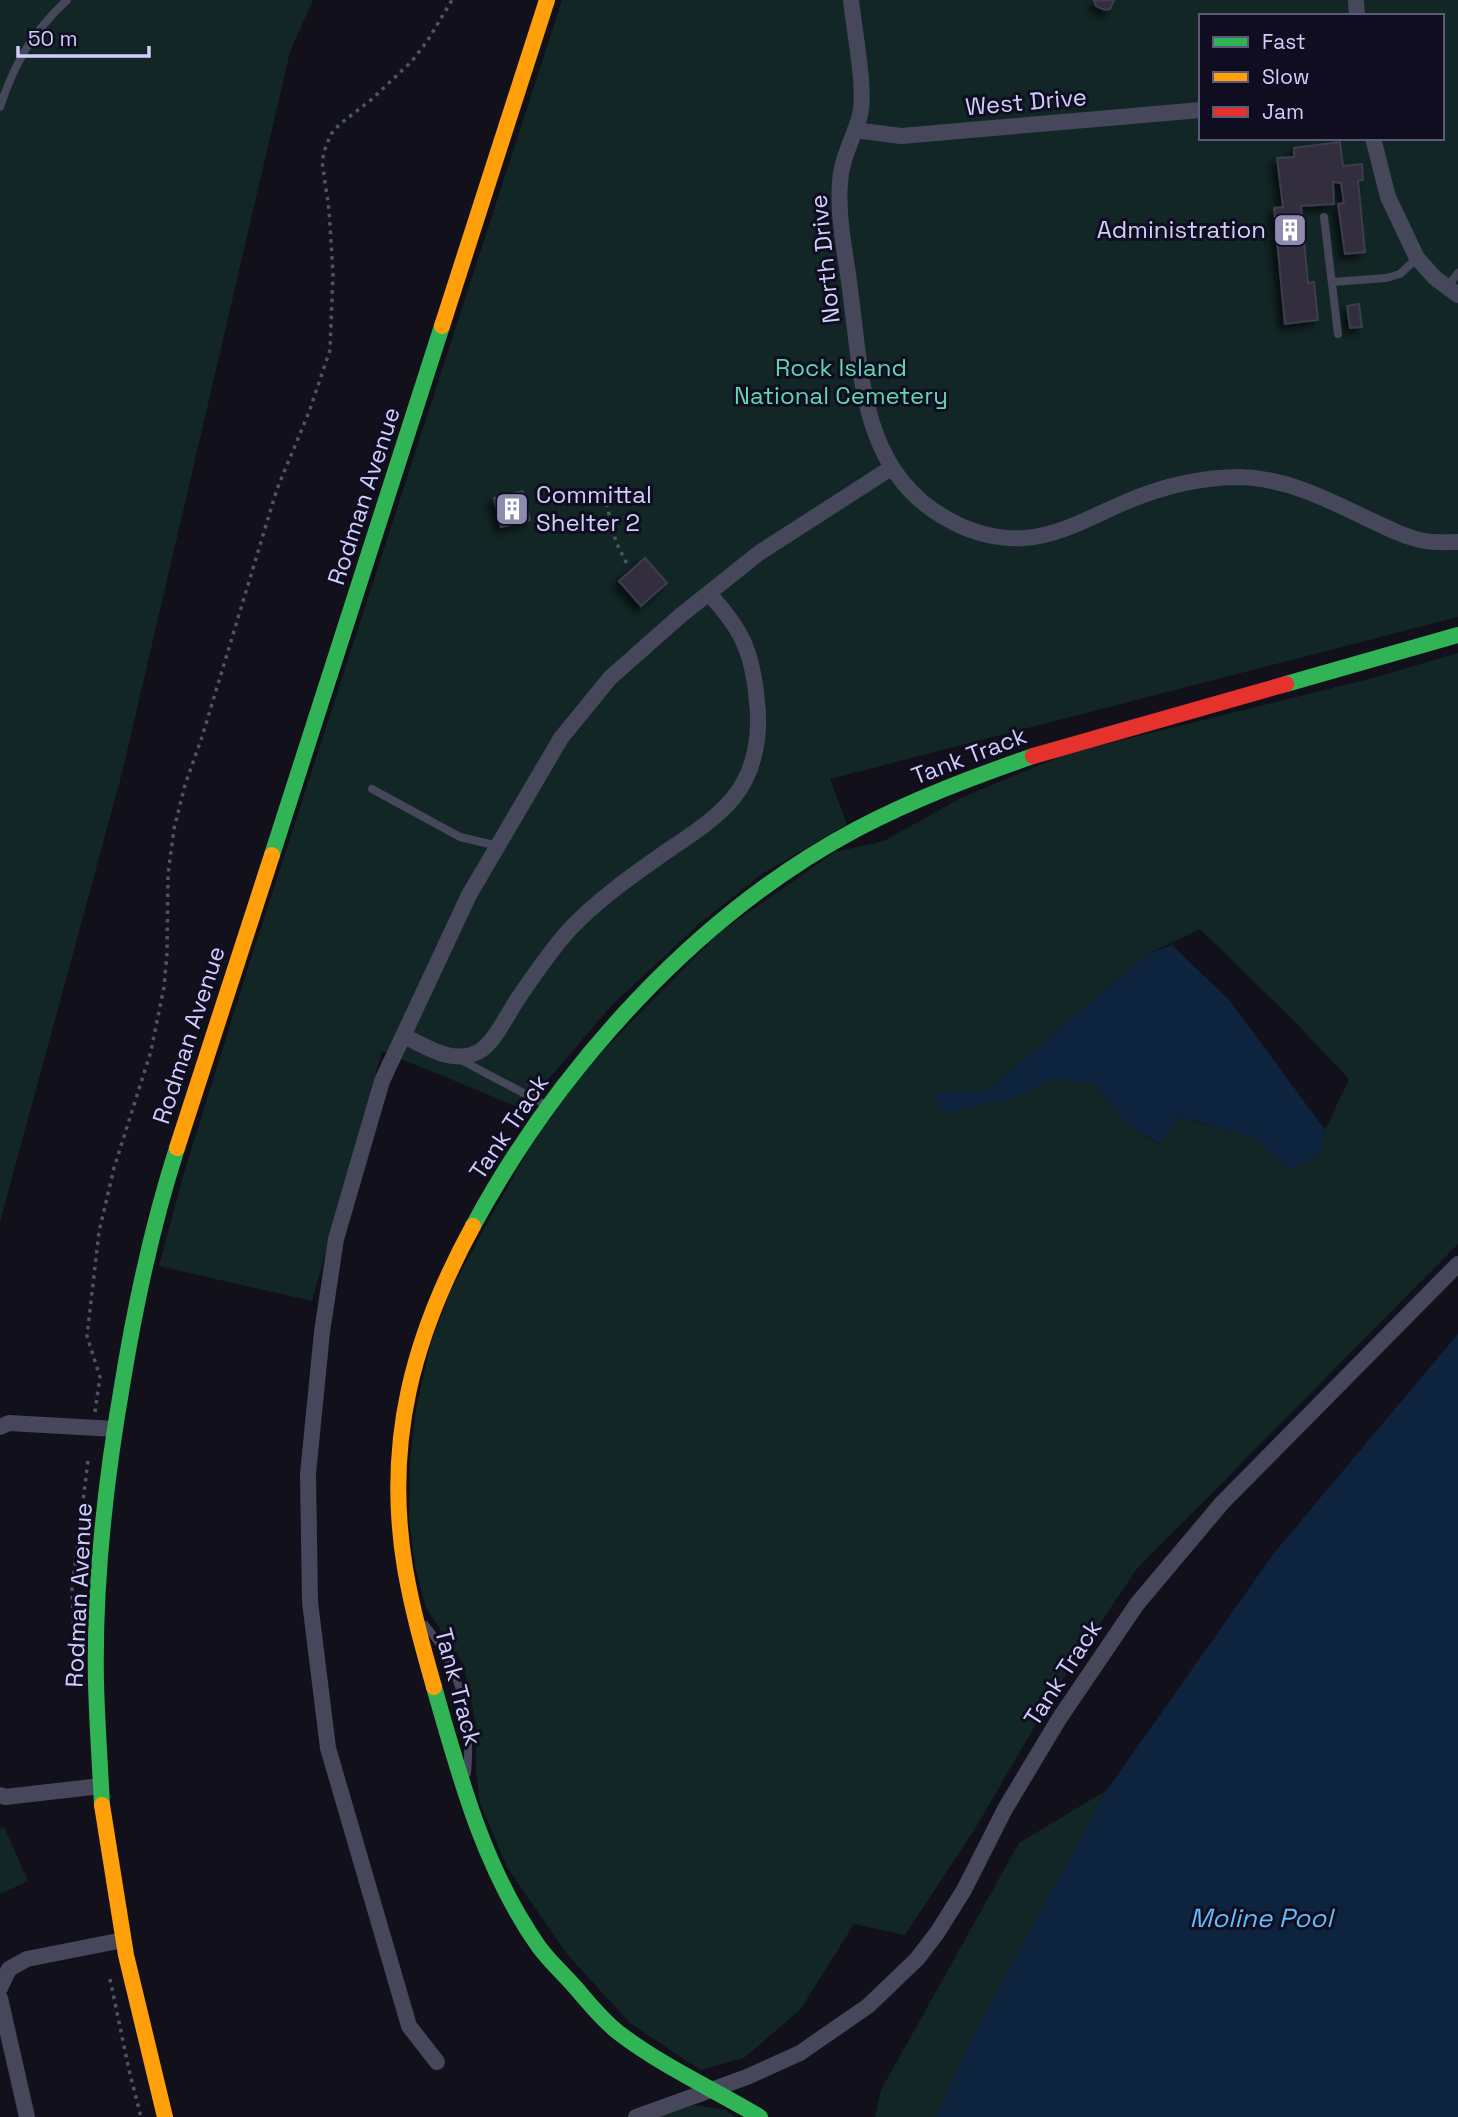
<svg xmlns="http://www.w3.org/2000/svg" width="1458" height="2117" viewBox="0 0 1458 2117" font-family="'Space Grotesk',sans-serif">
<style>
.green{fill:#112625;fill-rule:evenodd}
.water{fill:#0e243e}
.building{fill:#302f3d;stroke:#3e3c4e;stroke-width:2;filter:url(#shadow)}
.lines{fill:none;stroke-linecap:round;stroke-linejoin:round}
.path{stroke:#485762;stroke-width:3.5;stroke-dasharray:3.5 5;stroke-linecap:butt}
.lane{stroke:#47475c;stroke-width:8}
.street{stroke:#47475c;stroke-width:16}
.fast{stroke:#30b455;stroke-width:16}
.slow{stroke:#ff9f0a;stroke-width:16}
.jam{stroke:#e5322d;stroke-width:16}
.labels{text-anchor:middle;stroke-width:6;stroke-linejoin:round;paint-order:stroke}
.street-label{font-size:24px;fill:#d0cefd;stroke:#0f0d1f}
.poi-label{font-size:24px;fill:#d0cefd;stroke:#0f0d1f;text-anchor:end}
.park-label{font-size:24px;fill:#5ed8b1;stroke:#0f0d1f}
.water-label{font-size:26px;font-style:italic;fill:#61bcf7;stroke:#0f0d1f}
</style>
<defs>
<filter id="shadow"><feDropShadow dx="-5.5" dy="5.5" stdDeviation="3.5" flood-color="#0009"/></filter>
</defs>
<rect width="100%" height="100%" fill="#12111b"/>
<g class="green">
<polygon points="0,0 313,0 290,52 122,773 0,1222"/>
<path d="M 562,0 L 1458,0 L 1458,617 L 830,779 L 847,824 L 762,874 L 700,923 L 611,1006 L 523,1109 L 382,1051 L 312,1301 L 159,1266 L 182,1179 L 247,971 ZM 1201,16 L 1442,16 L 1442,138 L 1201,138 Z"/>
<path d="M 1458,653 L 1458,1244 L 1136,1570 L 1060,1683 L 976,1827 L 905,1935 L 854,1924 L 800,2010 L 744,2058 L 700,2070 L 630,2023 L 566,1953 L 507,1867 L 480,1803 L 476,1773 L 476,1725 L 463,1664 L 426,1608 L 415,1566 L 409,1518 L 410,1461 L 416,1409 L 430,1346 L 450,1292 L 484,1229 L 531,1146 L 585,1069 L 719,933 L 835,852 L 884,841 L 961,798 L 1066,754 L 1369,679 ZM 1200,929 L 1294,1021 L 1349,1079 L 1325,1130 L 1319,1155 L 1289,1169 L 1253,1137 L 1178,1117 L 1159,1144 L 1127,1124 L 1094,1083 L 1049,1080 L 1011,1099 L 936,1092 L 985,1092 L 1148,954 Z"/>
<polygon points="1107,1790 976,2030 936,2117 875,2117 881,2090 1019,1843"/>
<polygon points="4,1827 28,1881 0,1894 0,1829"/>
<polygon points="695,2105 725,2110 736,2117 657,2117"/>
</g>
<g class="water">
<polygon points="1172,945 1230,1001 1325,1130 1319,1155 1289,1169 1253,1137 1179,1117 1160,1144 1127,1124 1094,1083 1049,1080 1011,1099 943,1113 935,1092 985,1092 1148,954"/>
<polygon points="1458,1334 1458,2117 936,2117 976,2030 1107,1790 1274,1553"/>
</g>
<g class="building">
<polygon points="1114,0 1110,9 1105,10 1096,6 1094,1"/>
<polygon points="1340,142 1343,166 1362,164 1363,180 1358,181 1365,252 1345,254 1338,204 1344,203 1341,183 1333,182 1334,204 1301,206 1308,283 1314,282 1318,320 1285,324 1274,208 1283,207 1277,158 1294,157 1294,148"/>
<polygon points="1359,304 1362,327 1350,328 1347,306"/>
<polygon points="523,491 530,520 501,527 494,498"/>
<polygon points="645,558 667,583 641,606 619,581"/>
</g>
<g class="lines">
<g class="path">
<polyline points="568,492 590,492 606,502 616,542 628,566"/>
<polyline points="95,1412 100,1377 87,1336 99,1232 114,1168 151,1051 164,987 167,954 168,874 174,829 185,785 202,737 277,489 309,412 330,350 333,274 329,210 322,161 325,149 331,134 340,124 372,99 412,61 428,40 452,0"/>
<polyline points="75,1676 72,1589 88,1461"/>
<polyline points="110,1979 129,2070 141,2117"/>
</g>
<g class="lane">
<path d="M 0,107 C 15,62 32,33 67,0"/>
<polyline points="1324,217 1338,334"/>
<polyline points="1332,282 1386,278 1400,274 1417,258"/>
<polyline points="1447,287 1458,273"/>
<polyline points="372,789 460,837 498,846"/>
<polyline points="461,1060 548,1106"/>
<path d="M 425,1625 C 461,1667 472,1720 467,1773"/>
</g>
<g class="street">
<path d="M 851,0 C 854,30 866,88 860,115 C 854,138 841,158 840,183 C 837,220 847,260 851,297 C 862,383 864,476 951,521 C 972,533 1001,540 1025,538 C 1062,535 1095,515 1128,501 C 1164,486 1200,477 1240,477 C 1284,478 1325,498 1364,517 C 1383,526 1404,537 1425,541 C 1436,543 1447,542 1458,542"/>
<polyline points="1356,0 1357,16"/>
<polyline points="855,130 901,136 1201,110"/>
<polyline points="1373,138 1388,197 1417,258 1435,278 1458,295"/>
<path d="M 404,1036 C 427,1047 453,1065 478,1052 C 494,1044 508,1013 519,997 C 534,975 551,950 569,930 C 599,898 637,872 673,847 C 694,833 718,817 734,797 C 755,771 761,734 757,702 C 753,653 742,629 709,594"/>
<polyline points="0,1427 9,1423 115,1429"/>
<polyline points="0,1795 5,1797 101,1786"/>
<polyline points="0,1988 9,1969 27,1959 123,1940"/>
<polyline points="0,1998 27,2117"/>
<polyline points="437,2062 409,2026 328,1748 310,1602 308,1474 322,1332 336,1239 382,1081 469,895 561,738 610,678 680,616 759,553 891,468"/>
<polyline points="636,2117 747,2077 800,2053 868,2006 917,1959 937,1933 964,1890 1005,1809 1059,1719 1137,1604 1222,1503 1458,1264"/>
</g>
<g class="fast">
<polyline points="1286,684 1458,635"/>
<polyline points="272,855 442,326"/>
<path d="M 473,1226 C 559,1067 697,914 857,829 C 914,799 973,777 1033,756"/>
<path d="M 434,1687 C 460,1778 484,1869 539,1947 C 550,1962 563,1973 575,1987 C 589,2003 601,2019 619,2033 C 662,2066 713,2089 760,2117"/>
<path d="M 102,1805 C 100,1764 97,1723 96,1682 C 94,1583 105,1484 122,1386 C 135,1306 152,1226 177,1148"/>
</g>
<g class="slow">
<polyline points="442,326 547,0"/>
<polyline points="177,1148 272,855"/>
<path d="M 434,1687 C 423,1648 412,1609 405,1568 C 384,1442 413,1336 473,1226"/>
<polyline points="102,1805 126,1955 165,2117"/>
</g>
<polyline class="jam" points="1033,756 1286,684"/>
</g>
<defs>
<g id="building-square" transform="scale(1.75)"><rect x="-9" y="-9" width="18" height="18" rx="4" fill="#8e8cae" stroke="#0f0d1f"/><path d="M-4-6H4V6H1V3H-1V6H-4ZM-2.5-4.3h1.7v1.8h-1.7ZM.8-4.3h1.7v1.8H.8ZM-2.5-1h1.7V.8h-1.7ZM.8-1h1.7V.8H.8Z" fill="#fff"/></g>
</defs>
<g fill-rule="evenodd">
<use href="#building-square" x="1290" y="230"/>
<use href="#building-square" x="512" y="509"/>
</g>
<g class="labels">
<g class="street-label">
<text transform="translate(1026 102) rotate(-5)" y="8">West Drive</text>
<text transform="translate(825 259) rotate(-96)" y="8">North Drive</text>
<text transform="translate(364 496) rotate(-72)" y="8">Rodman Avenue</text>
<text transform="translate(969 756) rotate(-21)" y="8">Tank Track</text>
<text transform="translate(189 1035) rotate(-72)" y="8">Rodman Avenue</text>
<text transform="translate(509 1127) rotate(-56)" y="8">Tank Track</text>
<text transform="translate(79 1595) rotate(-87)" y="8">Rodman Avenue</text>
<text transform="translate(1063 1673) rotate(-57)" y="8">Tank Track</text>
<text transform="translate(458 1687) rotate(75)" y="8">Tank Track</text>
</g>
<g class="poi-label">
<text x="1266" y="238">Administration</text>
<text x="536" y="503" text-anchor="start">Committal<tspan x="536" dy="28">Shelter 2</tspan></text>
</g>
<g class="park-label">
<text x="841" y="376">Rock Island<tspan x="841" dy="28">National Cemetery</tspan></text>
</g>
<g class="water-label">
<text x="1261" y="1927">Moline Pool</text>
</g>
</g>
<rect x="1199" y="14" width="245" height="126" fill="#0f0d1f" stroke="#5c5a78" stroke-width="2"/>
<rect x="1213" y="37" width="35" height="10" fill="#30b455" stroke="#5c5a78" stroke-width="2"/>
<text x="1262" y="49" font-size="21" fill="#d0cefd">Fast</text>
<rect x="1213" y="72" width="35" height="10" fill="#ff9f0a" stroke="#5c5a78" stroke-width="2"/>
<text x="1262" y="84" font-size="21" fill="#d0cefd">Slow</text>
<rect x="1213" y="107" width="35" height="10" fill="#e5322d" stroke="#5c5a78" stroke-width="2"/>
<text x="1262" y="119" font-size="21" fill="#d0cefd">Jam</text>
<path d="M18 46v10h131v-10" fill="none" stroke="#d0cefd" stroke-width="3.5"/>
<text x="28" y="46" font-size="21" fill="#d0cefd" stroke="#0f0d1f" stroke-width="5" paint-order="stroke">50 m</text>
</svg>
